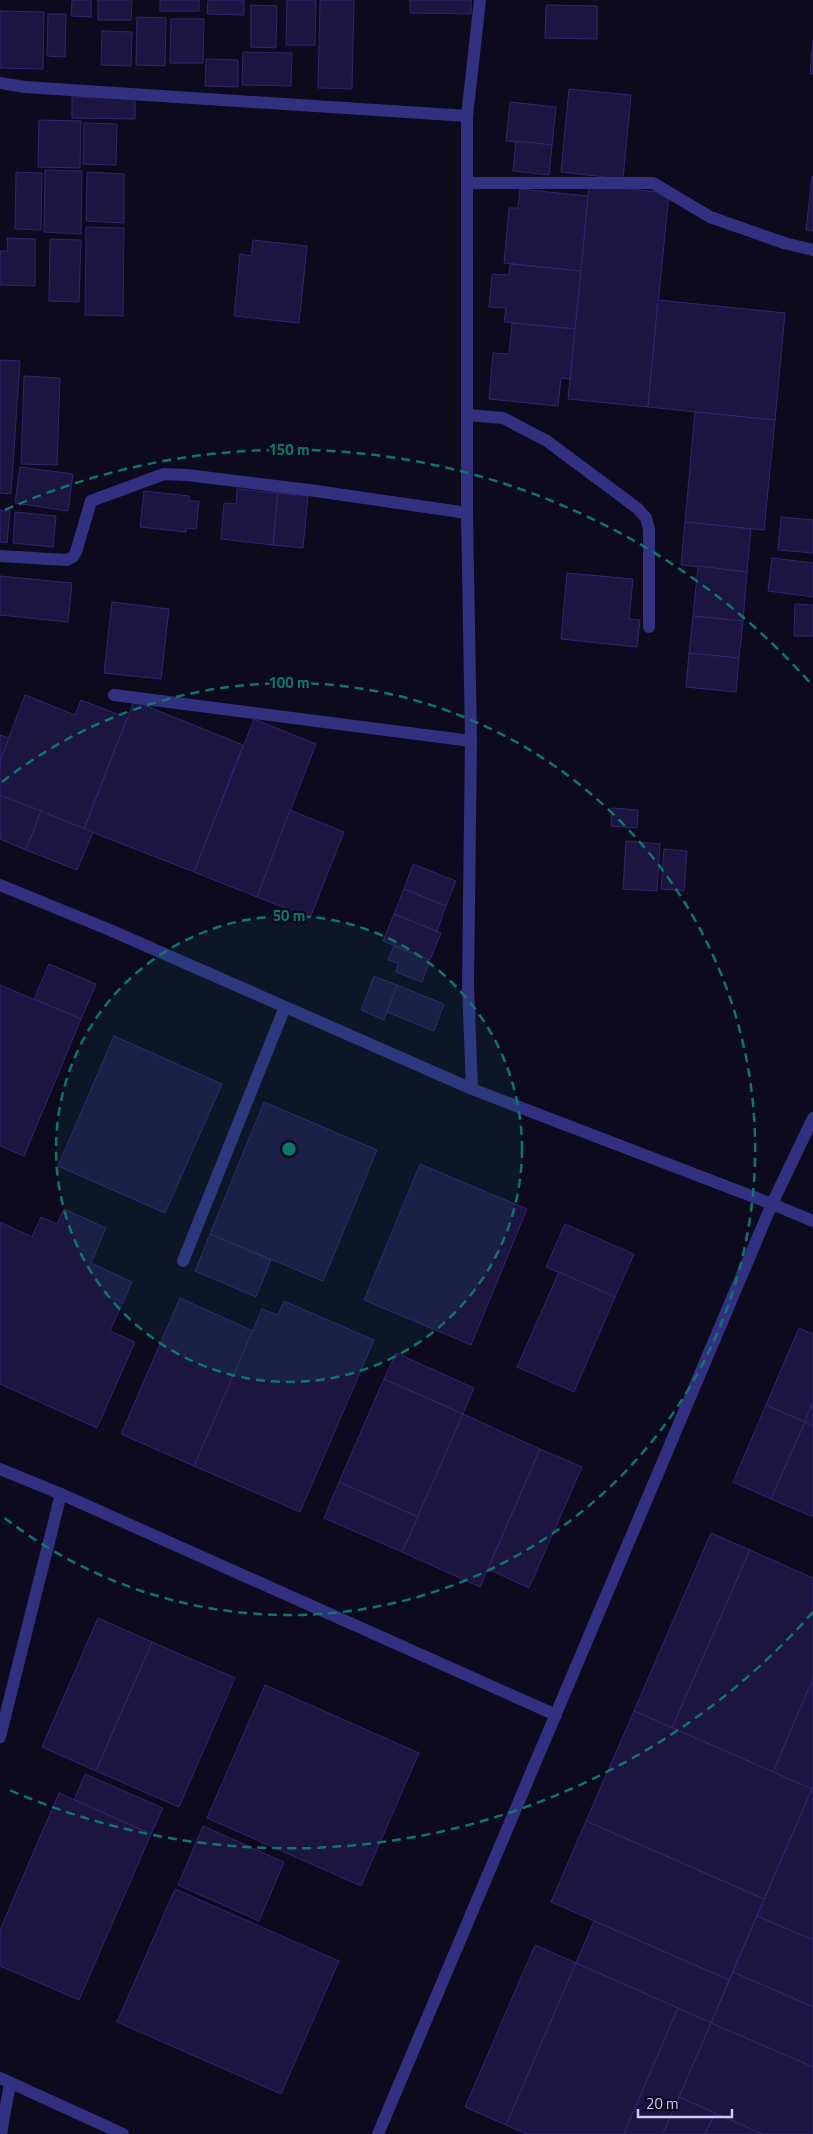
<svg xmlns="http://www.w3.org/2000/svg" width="813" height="2134" viewBox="0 0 813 2134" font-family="'Titillium Web',sans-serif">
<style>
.building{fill:#1d1541;stroke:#32246f}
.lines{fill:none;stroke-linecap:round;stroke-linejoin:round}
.service{stroke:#323181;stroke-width:12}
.minor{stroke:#323181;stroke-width:12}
.ring{fill:none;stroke:#0f766e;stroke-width:2.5;stroke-dasharray:9 6}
.centre{fill:#0f766e;stroke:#0d0a1e;stroke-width:2.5}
.ring-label{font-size:15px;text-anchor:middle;font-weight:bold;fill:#0f766e;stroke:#0d0a1e;stroke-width:5;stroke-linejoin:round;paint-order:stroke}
</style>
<rect width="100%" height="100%" fill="#0d0a1e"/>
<g class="building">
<polygon points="72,0 91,0 91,17 71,16"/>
<polygon points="98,0 132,0 131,20 98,20"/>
<rect x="160" y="0" width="39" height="11"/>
<polygon points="208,0 244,0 244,15 207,14"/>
<polygon points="287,0 316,0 315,45 286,45"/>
<polygon points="320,0 354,0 352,89 318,88"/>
<polygon points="410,0 471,0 471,14 410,13"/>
<polygon points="251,5 277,6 276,48 251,47"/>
<polygon points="546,5 597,6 597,39 545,38"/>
<polygon points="0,11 44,12 43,69 0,68"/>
<polygon points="48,14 66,14 65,57 47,56"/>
<polygon points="137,17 166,18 165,66 136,65"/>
<polygon points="171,19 204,19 203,63 170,63"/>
<polygon points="102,31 132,32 131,66 101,65"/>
<polygon points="813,40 813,74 810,74"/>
<polygon points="243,52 292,53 291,86 242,85"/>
<polygon points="206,59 238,60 238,87 205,86"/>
<polygon points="569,89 631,95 623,179 561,172"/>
<polygon points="72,97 135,98 135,119 72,118"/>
<polygon points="510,102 556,107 552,145 506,141"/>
<polygon points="39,120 81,121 80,168 38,167"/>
<polygon points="84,123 117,124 116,165 83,164"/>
<polygon points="516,141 552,145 549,175 513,171"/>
<polygon points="45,170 82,171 81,234 44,232"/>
<polygon points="16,172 42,173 41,230 15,229"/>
<polygon points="87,172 124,174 124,223 86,221"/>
<polygon points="812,176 813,177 813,231 806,230"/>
<polygon points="589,185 669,193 648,407 568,399"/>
<polygon points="520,189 588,196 581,271 504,263 509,208 518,208"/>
<polygon points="86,227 124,228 123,316 85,315"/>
<polygon points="7,238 35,239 35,286 0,285 0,251 8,251"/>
<polygon points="50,239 81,240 79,302 49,301"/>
<polygon points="253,240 307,246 299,323 234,316 240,254 251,256"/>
<polygon points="510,264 581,271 575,329 504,322 506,308 489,307 492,274 509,275"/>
<polygon points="658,300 785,313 775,420 648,407"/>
<polygon points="512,323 575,329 570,379 561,378 558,406 489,399 493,353 509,354"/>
<polygon points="0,360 20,361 11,494 0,493"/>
<polygon points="24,376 60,378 57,465 21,464"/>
<polygon points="695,412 775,420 764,530 685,522"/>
<polygon points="20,467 73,474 68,511 15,503"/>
<polygon points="237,489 278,493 273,545 221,539 224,503 236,504"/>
<polygon points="144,491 189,496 189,501 199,501 196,529 186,528 186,532 140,527"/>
<polygon points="278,493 308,496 303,548 273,545"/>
<polygon points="0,510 10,511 7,543 0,542"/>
<polygon points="15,512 56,516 53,547 13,543"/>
<polygon points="781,517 813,520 813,553 778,550"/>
<polygon points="685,522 751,529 747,572 681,565"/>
<polygon points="772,558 813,563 813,597 768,591"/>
<polygon points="698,566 747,572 743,621 693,616"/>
<polygon points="567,573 633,579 629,619 640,620 637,647 561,639"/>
<polygon points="0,576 72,583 68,622 0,615"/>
<polygon points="112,602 169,609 161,679 104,673"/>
<polygon points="795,604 813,605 813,636 794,636"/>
<polygon points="693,616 743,621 739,658 689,653"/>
<polygon points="689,653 739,658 736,692 686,687"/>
<polygon points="25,695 75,715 81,700 127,718 84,829 0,795 0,761"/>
<polygon points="134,701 243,745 194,872 84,829"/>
<polygon points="254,719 316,744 257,897 194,872"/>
<polygon points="0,735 9,738 0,761"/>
<polygon points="0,795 41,811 26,850 0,839"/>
<polygon points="612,808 638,810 637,828 611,826"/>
<polygon points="290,810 344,832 310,918 257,897"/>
<polygon points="41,811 93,832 77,870 26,850"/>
<polygon points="626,841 660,844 657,891 623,889"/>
<polygon points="664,849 687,851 684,891 661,889"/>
<polygon points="413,864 456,881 446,906 404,889"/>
<polygon points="404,889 446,906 437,931 394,914"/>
<polygon points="394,914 441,933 430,960 383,941"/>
<polygon points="394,946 430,960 422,982 396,972 398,963 388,960"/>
<polygon points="49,964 96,984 81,1019 34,999"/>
<polygon points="374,976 397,985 384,1020 361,1010"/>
<polygon points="0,985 81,1019 24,1156 0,1146"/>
<polygon points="397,985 444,1004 434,1031 387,1012"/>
<polygon points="114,1036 222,1084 165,1213 58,1166"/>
<polygon points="264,1102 377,1150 323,1281 210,1234"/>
<polygon points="420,1164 527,1209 471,1345 364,1300"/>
<polygon points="64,1209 106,1228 91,1263 132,1282 110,1331 135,1342 97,1428 0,1384 0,1222 32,1237 41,1217 57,1224"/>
<polygon points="565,1224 634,1254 615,1297 546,1267"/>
<polygon points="210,1234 271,1260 256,1297 195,1271"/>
<polygon points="559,1272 615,1297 574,1392 517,1367"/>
<polygon points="180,1298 253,1331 194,1466 121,1434"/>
<polygon points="284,1301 374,1340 300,1512 194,1466 262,1309 278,1315"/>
<polygon points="799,1328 813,1334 813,1402 805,1422 766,1405"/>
<polygon points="396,1353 474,1388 463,1414 384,1379"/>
<polygon points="384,1379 463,1414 418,1517 339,1482"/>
<polygon points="813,1402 813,1426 805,1422"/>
<polygon points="766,1405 805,1422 771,1499 733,1482"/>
<polygon points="463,1414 540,1449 480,1587 402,1552"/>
<polygon points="805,1422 813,1426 813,1517 771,1499"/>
<polygon points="540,1449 582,1467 529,1588 488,1569"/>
<polygon points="339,1482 418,1517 402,1552 324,1518"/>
<polygon points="711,1533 750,1550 672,1728 634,1711"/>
<polygon points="750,1550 813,1578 813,1678 773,1772 672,1728"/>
<polygon points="98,1618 152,1642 96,1771 42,1747"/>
<polygon points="152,1642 235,1678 179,1807 96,1771"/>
<polygon points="813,1678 813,1787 812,1789 773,1772"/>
<polygon points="265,1685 419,1753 361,1886 207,1818"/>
<polygon points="634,1711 812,1789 764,1899 586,1821"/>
<polygon points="85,1774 163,1808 151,1834 74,1800"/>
<polygon points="812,1789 813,1790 813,1940 757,1916"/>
<polygon points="59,1793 151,1834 79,2000 0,1966 0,1930"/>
<polygon points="586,1821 764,1899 729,1980 551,1902"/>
<polygon points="203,1826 284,1862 259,1921 178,1885"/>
<polygon points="175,1889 339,1961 281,2094 117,2022"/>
<polygon points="757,1916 813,1940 813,2007 733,1972"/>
<polygon points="594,1921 729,1980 711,2023 576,1963"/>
<polygon points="535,1945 576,1963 506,2125 465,2107"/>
<polygon points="576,1963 678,2008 624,2134 527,2134 506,2125"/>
<polygon points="733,1972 813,2007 813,2067 711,2023"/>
<polygon points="678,2008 711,2023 663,2134 624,2134"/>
<polygon points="711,2023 813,2067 813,2134 762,2134 679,2097"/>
<polygon points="679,2097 715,2113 705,2134 663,2134"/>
<polygon points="715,2113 762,2134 705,2134"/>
</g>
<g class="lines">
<polyline class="service" points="183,1261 285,1007"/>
<g class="minor">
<polyline points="0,83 25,87 467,116"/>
<polyline points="467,183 653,183 710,217 784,243 813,250"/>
<polyline points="467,415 503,418 547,441 637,508 646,518 649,529 649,627"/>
<polyline points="0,556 67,560 73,557 76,552 91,501 164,474 187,475 309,490 467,513"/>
<polyline points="114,695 471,741"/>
<polyline points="0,885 110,930 472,1089 772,1204 813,1221"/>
<polyline points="472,1089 468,985 471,741 467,513 467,116 480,0"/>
<polyline points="0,1469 61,1494 556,1715"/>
<polyline points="0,1737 61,1494"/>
<polyline points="0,2078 123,2134"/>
<polyline points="1,2134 10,2083"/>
<polyline points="378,2134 772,1204 813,1118"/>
</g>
</g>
<circle cx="289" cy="1149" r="233" fill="#0f766e" fill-opacity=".12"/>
<g class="ring">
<circle cx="289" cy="1149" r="233"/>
<path d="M2 782A466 466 0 1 1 2 1516"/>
<path d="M813 1612A699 699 0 0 1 5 1788M5 510A699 699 0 0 1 813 686"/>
</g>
<circle cx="289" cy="1149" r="8" class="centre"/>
<g class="ring-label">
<text x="289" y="455">150 m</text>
<text x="289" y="688">100 m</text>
<text x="289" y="921">50 m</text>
</g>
<path d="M638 2109v8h94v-8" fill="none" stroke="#cdc7ff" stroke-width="2.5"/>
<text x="646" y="2109" font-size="15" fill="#cdc7ff" stroke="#0d0a1e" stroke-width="4" paint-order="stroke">20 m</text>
</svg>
